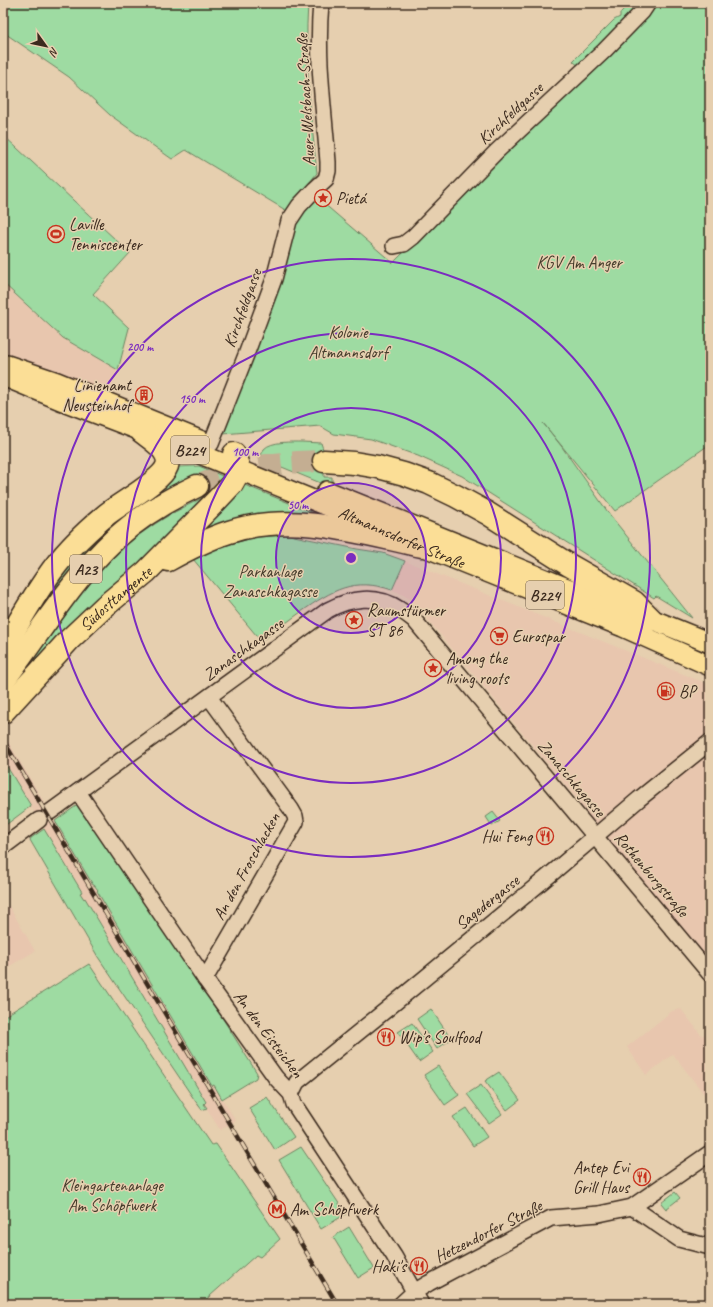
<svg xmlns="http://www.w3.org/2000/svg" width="713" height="1307" viewBox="0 0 713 1307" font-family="Caveat,sans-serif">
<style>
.built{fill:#e8c6ae}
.green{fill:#9edba2;stroke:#6c8260}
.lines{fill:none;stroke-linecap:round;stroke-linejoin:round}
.highway-tunnel{stroke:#c4ae92;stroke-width:22;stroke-dasharray:22 11;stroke-linecap:butt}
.minor-casing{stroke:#3b2a1e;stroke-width:18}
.major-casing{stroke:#3b2a1e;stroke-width:22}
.highway-casing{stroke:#3b2a1e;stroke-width:25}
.minor{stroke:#e6cfaf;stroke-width:15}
.major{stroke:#fbde96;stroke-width:19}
.highway{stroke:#fbde96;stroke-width:22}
.rail-casing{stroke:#3b2a1e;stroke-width:4.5}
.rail{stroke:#e6cfaf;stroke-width:3;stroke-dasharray:9;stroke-linecap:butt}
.ring{fill:none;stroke:#7b2cbf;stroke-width:2}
.labels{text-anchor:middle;stroke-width:3;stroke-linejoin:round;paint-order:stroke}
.shield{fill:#e6cfaf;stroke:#6e5c4a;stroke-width:1}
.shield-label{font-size:16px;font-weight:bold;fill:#3b2a1e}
.street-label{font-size:17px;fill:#3b2a1e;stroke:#e6cfaf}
.poi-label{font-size:17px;fill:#3b2a1e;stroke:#e6cfaf;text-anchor:start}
.park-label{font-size:17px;fill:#453c2b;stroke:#e6cfaf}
.centre{fill:#7b2cbf;stroke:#e6cfaf;stroke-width:2}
.ring-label{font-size:12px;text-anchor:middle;font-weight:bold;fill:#7b2cbf;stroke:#e6cfaf;stroke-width:3;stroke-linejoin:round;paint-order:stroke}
</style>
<rect width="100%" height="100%" fill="#e6cfaf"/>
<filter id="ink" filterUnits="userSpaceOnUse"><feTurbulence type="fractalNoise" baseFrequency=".025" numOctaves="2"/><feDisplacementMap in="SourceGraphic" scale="8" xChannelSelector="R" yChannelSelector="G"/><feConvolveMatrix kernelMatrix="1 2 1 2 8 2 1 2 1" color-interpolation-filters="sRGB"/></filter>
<g filter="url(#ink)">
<g class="built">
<polygon points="3,283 63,338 118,370 109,394 44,368 3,354"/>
<polygon points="405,561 710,685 710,967 614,849 572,793 424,615 417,608 412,600 398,592 392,590"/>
<polygon points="3,733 93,885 94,884 98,891 97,892 212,1086 214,1085 236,1121 220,1130 204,1104 206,1102 178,1054 86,899 84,899 80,893 82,892 3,760"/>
<polygon points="9,906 35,951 3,970 3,910"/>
<polygon points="681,1009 702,1036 710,1030 710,1102 673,1054 646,1075 627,1047 672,1011"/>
</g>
<g class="green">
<path d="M 3,3 L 308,3 C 304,60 311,116 317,173 L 287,211 L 186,150 L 172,159 L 110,115 L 69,77 L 3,32 Z"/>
<polygon points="630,3 644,3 582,69 573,61 614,20 620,17 620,13"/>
<polygon points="655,3 710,3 710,444 615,511 543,423 562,447 610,515 692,618 656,596 654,598 462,476 418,456 371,439 334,434 320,426 223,434 292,222 315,196 393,263"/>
<polygon points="3,135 130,253 93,294 129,328 118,370 63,338 3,283"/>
<path d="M 302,442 L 321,443 L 324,452 L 324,477 L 332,477 L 332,482 L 323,484 L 260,458 C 261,456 262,452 264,449 C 271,441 292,442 302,442 Z"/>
<path d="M 199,466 L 227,478 L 150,555 L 90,605 L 3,700 L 3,691 L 62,611 L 66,614 C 89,582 115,550 149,528 C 166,516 184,507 202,498 L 194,478 L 180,485 L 3,669 L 3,659 L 55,575 L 174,467 Z"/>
<polygon points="242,484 324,517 202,534 201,530"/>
<path d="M 289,535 L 357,549 L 383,553 L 405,561 L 392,590 C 354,577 332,590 301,612 C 288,622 274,631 261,641 L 193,559 L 226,545 L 257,537 Z"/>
<polygon points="3,760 31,806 3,827"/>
<polygon points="76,806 80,807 221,1016 257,1073 256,1078 222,1099 214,1085 212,1086 97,891 98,890 94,885 93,885 55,821"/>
<polygon points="493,812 500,821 492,826 486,817"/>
<polygon points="44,829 82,892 80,893 84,899 85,898 206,1102 204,1104 207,1108 202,1110 196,1102 98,957 30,840 31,838"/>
<polygon points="89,964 211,1145 216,1144 280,1239 260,1257 256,1255 201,1304 3,1304 3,1017"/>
<polygon points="431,1009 451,1039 437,1049 417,1019"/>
<polygon points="412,1023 433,1052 419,1062 398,1032"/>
<polygon points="438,1066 459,1095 445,1105 424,1075"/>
<polygon points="499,1072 520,1100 507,1110 485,1081"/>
<polygon points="481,1085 502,1114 489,1123 467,1094"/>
<polygon points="267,1097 294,1137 275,1150 249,1108"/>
<polygon points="467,1108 487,1137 473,1146 453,1117"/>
<polygon points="301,1147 346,1214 321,1229 279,1160"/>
<polygon points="675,1192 680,1198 666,1209 661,1203"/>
<polygon points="349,1227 374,1268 358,1278 333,1237"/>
</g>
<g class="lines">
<path class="highway-tunnel" d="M 197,486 C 210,481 224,474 238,471 C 266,463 295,462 324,461"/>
<g class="minor-casing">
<g id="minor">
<polyline points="394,246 404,244 413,237 496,152 604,51 642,12 648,3"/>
<path d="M 211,444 L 246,355 L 274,279 L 289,221 L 299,206 L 315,189 L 326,179 L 328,171 L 328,162 C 324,110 316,56 321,3"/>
<polyline points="78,792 205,979 276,1078 291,1094 294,1104 394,1256 421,1304"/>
<path d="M 50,812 L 328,610 C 350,598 377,594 399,609 C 404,612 409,616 414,620 L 710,974"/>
<polyline points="3,847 39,820"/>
<polyline points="205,979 296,822 295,816 291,809 209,697"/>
<polyline points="291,1094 297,1082 386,1010 551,874 639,799 710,742"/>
<polyline points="632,1207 679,1239 710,1247"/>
<polyline points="401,1304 414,1292 429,1283 551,1218 599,1214 632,1207 710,1153"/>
</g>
</g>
<g class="major-casing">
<g id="major">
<polyline points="7,365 57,382 202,441"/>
<path id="s1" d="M 3,376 L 63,401 L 178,445 L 340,511 L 422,546 L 623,627 L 710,666"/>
<polyline points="327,491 629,613 651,619 710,643"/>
</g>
</g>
<g class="highway-casing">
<g id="highway">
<polyline points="324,461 354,463 378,467 404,474 429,483 456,496 487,513 569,565 634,602 651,619"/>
<path d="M 168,560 C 188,549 207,539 229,532 C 293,511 360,533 422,546"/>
<path d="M 3,649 C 17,625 30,602 46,579 C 62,555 83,534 106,515 C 119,504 162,481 167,466 C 172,451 152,440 142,432"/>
<path d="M 3,681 C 40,633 71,580 115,539 C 139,517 167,500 197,486"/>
<path id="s2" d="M 3,712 L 69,640 L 105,606 L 146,572 L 216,501 L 232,484 L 237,475 L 238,466 L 234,454"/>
</g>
</g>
<use href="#minor" class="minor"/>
<use href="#major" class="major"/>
<use href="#highway" class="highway"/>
<g class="rail-casing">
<polyline id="rail" points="3,740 337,1304"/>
</g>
<use href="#rail" class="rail"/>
</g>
</g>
<circle cx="351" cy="558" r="75" fill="#7b2cbf" fill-opacity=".12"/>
<g class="ring">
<circle cx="351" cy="558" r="75"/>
<circle cx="351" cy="558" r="150"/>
<circle cx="351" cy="558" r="225"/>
<circle cx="351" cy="558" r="299"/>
</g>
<defs>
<g id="sight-ring" transform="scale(0.9)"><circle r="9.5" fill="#e6cfaf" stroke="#c8321e" stroke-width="1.5"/><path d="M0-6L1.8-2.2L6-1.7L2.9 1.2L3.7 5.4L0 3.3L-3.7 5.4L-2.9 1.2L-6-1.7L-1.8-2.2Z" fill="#c8321e"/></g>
<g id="stadium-ring" transform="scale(0.9)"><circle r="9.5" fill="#e6cfaf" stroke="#c8321e" stroke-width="1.5"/><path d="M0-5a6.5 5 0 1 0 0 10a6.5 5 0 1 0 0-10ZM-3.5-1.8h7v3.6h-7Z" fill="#c8321e"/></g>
<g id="building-ring" transform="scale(0.9)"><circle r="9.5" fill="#e6cfaf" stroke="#c8321e" stroke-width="1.5"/><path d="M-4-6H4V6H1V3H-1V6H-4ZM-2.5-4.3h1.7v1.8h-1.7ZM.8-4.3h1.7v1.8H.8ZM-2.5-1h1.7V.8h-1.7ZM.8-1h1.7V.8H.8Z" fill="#c8321e"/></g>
<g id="supermarket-ring" transform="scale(0.9)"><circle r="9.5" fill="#e6cfaf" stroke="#c8321e" stroke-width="1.5"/><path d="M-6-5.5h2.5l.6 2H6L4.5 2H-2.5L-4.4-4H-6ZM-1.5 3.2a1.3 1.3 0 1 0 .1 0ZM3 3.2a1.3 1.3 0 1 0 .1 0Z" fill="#c8321e"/></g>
<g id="fuel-ring" transform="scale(0.9)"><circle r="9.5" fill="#e6cfaf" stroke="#c8321e" stroke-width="1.5"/><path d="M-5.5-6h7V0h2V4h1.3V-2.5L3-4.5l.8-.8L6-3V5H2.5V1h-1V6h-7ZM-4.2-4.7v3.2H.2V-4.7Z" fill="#c8321e"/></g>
<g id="restaurant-ring" transform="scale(0.9)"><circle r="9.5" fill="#e6cfaf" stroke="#c8321e" stroke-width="1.5"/><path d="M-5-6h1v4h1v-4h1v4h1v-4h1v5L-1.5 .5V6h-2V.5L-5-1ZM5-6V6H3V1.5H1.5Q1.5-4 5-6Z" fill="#c8321e"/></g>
<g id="metro-ring" transform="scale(0.9)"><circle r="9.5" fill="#e6cfaf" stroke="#c8321e" stroke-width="1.5"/><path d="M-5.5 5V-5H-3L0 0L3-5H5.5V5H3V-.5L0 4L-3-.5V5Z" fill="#c8321e"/></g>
</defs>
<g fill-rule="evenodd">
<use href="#sight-ring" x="323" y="198"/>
<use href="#stadium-ring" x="56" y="234"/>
<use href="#building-ring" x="144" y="395"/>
<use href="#sight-ring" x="354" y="620"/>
<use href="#supermarket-ring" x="499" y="636"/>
<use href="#sight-ring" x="433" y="668"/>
<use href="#fuel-ring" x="666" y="691"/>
<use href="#restaurant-ring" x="545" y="836"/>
<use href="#restaurant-ring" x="386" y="1037"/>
<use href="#restaurant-ring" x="642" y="1177"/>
<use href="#metro-ring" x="277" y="1209"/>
<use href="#restaurant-ring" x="419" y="1266"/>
</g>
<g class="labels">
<g class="shield">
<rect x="171" y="436" width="38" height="28" rx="3"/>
<rect x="70" y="555" width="32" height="28" rx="3"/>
<rect x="526" y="581" width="38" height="28" rx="3"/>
</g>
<g class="shield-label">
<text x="190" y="456">B224</text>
<text x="86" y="575">A23</text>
<text x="545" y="601">B224</text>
</g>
<g class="street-label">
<text transform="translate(305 100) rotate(-93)" y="6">Auer-Welsbach-Straße</text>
<text transform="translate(510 113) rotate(-43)" y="6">Kirchfeldgasse</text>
<text transform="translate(242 308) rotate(-70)" y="6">Kirchfeldgasse</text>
<text dy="6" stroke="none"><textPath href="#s1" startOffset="430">Altmannsdorfer Straße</textPath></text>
<text dy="6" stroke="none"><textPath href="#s2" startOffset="160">Südosttangente</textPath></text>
<text transform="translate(243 649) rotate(-36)" y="6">Zanaschkagasse</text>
<text transform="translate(572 778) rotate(50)" y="6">Zanaschkagasse</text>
<text transform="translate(246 866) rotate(-61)" y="6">An den Froschlacken</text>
<text transform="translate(652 874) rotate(50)" y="6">Rothenburgstraße</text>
<text transform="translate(487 902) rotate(-39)" y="6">Sagedergasse</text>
<text transform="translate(269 1034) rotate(53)" y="6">An den Eisteichen</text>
<text transform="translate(488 1231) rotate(-27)" y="6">Hetzendorfer Straße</text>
</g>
<g class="poi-label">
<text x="336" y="204">Pietá</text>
<text x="69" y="230">Laville<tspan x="69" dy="20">Tenniscenter</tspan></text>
<text x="131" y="391" text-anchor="end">Linienamt<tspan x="131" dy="20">Neusteinhof</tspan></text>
<text x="367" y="616">Raumstürmer<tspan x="367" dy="20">ST 86</tspan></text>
<text x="512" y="642">Eurospar</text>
<text x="446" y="664">Among the<tspan x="446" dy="20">living roots</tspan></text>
<text x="679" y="697">BP</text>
<text x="532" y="842" text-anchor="end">Hui Feng</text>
<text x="399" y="1043">Wip's Soulfood</text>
<text x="629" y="1173" text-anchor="end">Antep Evi<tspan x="629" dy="20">Grill Haus</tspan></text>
<text x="290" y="1215">Am Schöpfwerk</text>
<text x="406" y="1272" text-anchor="end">Haki's</text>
</g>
<g class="park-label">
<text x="579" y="268">KGV Am Anger</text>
<text x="348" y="338">Kolonie<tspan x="348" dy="20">Altmannsdorf</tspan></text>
<text x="270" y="577">Parkanlage<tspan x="270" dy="20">Zanaschkagasse</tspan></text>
<text x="112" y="1191">Kleingartenanlage<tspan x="112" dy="20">Am Schöpfwerk</tspan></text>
</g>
</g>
<circle cx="351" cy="558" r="6" class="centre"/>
<g class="ring-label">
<text x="140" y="351">200 m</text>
<text x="192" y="403">150 m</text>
<text x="245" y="456">100 m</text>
<text x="298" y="509">50 m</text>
</g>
<rect width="713" height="1307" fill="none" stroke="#e6cfaf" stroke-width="16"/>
<rect x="8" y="8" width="697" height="1291" fill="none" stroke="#3b2a1e" stroke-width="1.5" filter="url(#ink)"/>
<g transform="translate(46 46) rotate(123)" stroke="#e6cfaf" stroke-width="3" paint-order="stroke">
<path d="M0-3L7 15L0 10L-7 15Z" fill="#3b2a1e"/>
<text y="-6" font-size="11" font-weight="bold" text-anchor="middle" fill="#3b2a1e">N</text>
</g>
</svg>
